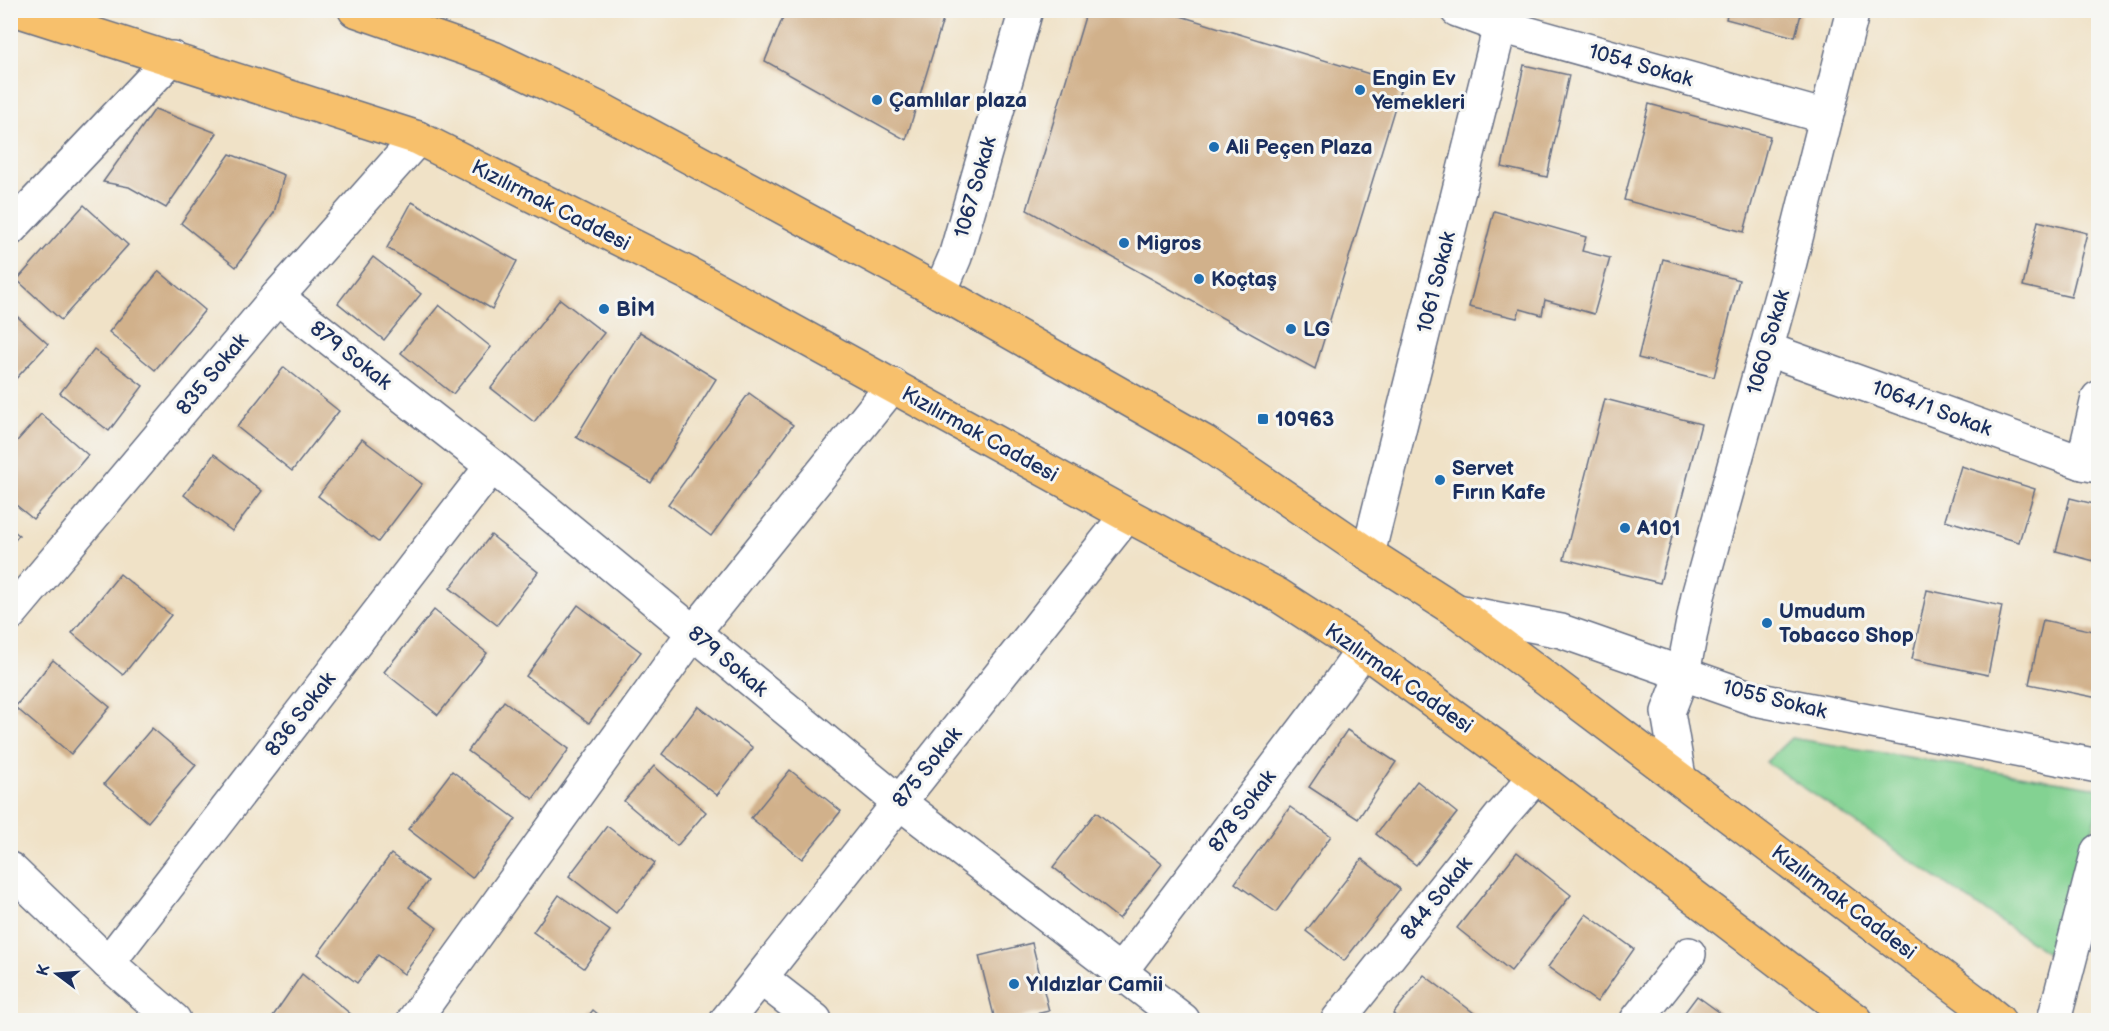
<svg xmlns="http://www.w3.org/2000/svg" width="2109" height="1031" viewBox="0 0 2109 1031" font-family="'Balsamiq Sans',sans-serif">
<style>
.green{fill:#83d292;stroke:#4f8078;stroke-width:1.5}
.building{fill:#d1b18b}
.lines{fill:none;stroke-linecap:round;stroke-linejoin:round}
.minor-casing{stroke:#666e83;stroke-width:36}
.major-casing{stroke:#666e83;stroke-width:36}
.minor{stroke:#fff;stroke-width:33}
.major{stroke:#f7c06c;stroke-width:33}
.poi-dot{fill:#1f6fb2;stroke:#f6f6f2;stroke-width:2}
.labels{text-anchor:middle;stroke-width:6;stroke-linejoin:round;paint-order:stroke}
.street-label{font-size:21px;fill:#1b2f5e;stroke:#f6f6f2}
.poi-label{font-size:21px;font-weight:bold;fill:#1b2f5e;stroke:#f6f6f2;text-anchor:start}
</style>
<rect width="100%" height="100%" fill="#f6f6f2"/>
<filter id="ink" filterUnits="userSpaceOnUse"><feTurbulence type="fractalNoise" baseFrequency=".0167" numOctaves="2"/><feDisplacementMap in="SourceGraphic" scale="12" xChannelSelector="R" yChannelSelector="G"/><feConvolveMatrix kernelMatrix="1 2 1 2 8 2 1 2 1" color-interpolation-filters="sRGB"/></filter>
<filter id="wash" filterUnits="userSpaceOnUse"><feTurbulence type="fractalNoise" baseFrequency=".008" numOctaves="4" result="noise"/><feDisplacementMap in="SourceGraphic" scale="24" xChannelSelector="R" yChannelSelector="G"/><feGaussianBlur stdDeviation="1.35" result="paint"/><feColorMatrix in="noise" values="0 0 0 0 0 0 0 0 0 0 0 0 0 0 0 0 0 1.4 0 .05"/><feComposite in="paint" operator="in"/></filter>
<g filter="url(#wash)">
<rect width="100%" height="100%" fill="#f0e2c7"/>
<polygon class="green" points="1791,738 2098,788 2098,811 2056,959 1766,762"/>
<g id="blocks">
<g class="building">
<polygon points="786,10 946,10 906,140 765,61"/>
<polygon points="1087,10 1161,10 1402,84 1315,369 1027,210"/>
<polygon points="1728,10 1802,10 1795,37 1726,19"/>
<polygon points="1524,65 1569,75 1547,177 1502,167"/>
<polygon points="1649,104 1770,136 1744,232 1624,200"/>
<polygon points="155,109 217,133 166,208 129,187 103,182"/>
<polygon points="230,154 284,175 274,213 236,267 181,223"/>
<polygon points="412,202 517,261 492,309 387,248"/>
<polygon points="84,205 128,245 61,320 17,280"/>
<polygon points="1494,211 1586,237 1582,251 1610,258 1594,314 1545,300 1542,315 1520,309 1517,318 1469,307"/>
<polygon points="2038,221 2087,233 2071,297 2023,286"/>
<polygon points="373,257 421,294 384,340 338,303"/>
<polygon points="1663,259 1739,280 1714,377 1638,358"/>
<polygon points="159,271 205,310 155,370 109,332"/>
<polygon points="560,299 604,333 534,422 491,388"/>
<polygon points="439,305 491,347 453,394 401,353"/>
<polygon points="10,310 48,344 10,385"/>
<polygon points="640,332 716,379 651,483 576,437"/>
<polygon points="94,349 143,386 109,431 60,393"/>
<polygon points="284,367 339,411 292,471 237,427"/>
<polygon points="749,393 793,425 711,536 668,504"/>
<polygon points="1605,399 1701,424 1660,583 1564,559"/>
<polygon points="41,414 88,455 33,519 10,500 10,449"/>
<polygon points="362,439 422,484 378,542 318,496"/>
<polygon points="214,454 262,491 232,531 184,495"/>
<polygon points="1961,466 2035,489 2019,542 1945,520"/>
<polygon points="2070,498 2098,505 2098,562 2056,551"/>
<polygon points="10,528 19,535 10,546"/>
<polygon points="491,535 538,572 497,625 450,588"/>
<polygon points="120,574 171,615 123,675 72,633"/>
<polygon points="1927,590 2002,606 1988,675 1912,659"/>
<polygon points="578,605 641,652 589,723 526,676"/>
<polygon points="434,610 487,653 438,715 384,672"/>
<polygon points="2043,620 2098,632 2098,698 2029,684"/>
<polygon points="53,660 110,707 71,754 15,707"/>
<polygon points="504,701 569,749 533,799 468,751"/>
<polygon points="698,706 753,748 717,795 662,754"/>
<polygon points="152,728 196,765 148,822 104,784"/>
<polygon points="1347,730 1396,762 1358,819 1309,787"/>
<polygon points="654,766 706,812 677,846 624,801"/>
<polygon points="790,770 841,811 802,859 751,818"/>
<polygon points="452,771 516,819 472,878 408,829"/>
<polygon points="1417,781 1457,813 1416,865 1376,834"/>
<polygon points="1290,807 1331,836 1276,912 1235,883"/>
<polygon points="1096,812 1162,864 1119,919 1053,867"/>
<polygon points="607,826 655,863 616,913 569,876"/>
<polygon points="1517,852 1571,895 1511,971 1457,928"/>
<polygon points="391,854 428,881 409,907 437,928 404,974 378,955 357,983 318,954"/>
<polygon points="1362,859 1400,889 1344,961 1306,931"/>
<polygon points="559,895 610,931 584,968 533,932"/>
<polygon points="1586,914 1634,949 1597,1002 1548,967"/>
<polygon points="1032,943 1049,1011 1009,1020 995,1020 979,956"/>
<polygon points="302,974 358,1020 274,1020 273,1016"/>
<polygon points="1424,975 1478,1016 1474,1020 1401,1020 1393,1014"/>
<polygon points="1697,996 1730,1020 1679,1020"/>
<polygon points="593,1010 605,1020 585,1020"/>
</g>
</g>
</g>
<g filter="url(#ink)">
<use href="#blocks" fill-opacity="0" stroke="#666e83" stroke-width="1.5"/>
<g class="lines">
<g class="minor-casing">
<g id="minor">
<polyline points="1457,10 1501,26 1826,117"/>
<polyline points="10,229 172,58"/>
<polyline points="940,292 955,257 1026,10"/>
<polyline points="277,297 492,466 899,802 1183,1020"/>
<polyline points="1766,349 2083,463 2098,466"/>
<polyline points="2083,463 2098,398"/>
<polyline points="1368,554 1504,10"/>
<polyline points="1457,611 1561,631 1755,699 2098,766"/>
<polyline points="10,614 277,297 418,138"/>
<polyline points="1679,777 1668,712 1683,673 1698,596 1786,278 1853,10"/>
<polyline points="10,869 108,963 174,1020"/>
<polyline points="108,963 492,466"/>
<polyline points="1120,972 1335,689 1363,650"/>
<polyline points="761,978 815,1020"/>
<polyline points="414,1020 694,632 893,385"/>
<polyline points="727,1020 1127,515"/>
<polyline points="1338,1020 1501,816 1536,776"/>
<polyline points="1637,1020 1689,954"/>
<polyline points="2054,1020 2098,851"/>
</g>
</g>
<g class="major-casing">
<g id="major">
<polyline points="17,10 418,138 687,273 1127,515 1278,595 1363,650 1536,776 1856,1020"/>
<polyline points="355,10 493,58 606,112 940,292 1204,442 1368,554 1457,611 1977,1003 1998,1020"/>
</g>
</g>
<use href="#minor" class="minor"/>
<use href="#major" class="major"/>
</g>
</g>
<g class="poi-dot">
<circle cx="1360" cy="90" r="6"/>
<circle cx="877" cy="100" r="6"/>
<circle cx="1214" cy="147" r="6"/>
<circle cx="1124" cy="243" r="6"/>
<circle cx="1199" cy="279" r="6"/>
<circle cx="604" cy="309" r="6"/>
<circle cx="1291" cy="329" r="6"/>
<rect x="1257" y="413" width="12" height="12" rx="3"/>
<circle cx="1440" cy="480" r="6"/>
<circle cx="1625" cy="528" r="6"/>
<circle cx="1767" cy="623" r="6"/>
<circle cx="1014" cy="984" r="6"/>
</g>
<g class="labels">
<g class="street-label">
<text transform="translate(1641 65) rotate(16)" y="7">1054 Sokak</text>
<text transform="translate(975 187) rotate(-74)" y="7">1067 Sokak</text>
<text transform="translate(551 205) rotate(27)" y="7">Kızılırmak Caddesi</text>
<text transform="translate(1436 282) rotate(-76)" y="7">1061 Sokak</text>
<text transform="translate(1768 342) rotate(-74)" y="7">1060 Sokak</text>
<text transform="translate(351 355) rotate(38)" y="7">879 Sokak</text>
<text transform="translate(212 374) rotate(-50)" y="7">835 Sokak</text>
<text transform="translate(1932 408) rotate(20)" y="7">1064/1 Sokak</text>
<text transform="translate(980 434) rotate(29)" y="7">Kızılırmak Caddesi</text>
<text transform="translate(728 661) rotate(40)" y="7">879 Sokak</text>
<text transform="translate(1399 678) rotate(35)" y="7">Kızılırmak Caddesi</text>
<text transform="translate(1775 699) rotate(14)" y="7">1055 Sokak</text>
<text transform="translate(300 714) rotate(-52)" y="7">836 Sokak</text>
<text transform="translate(927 767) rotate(-51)" y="7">875 Sokak</text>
<text transform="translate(1242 811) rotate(-53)" y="7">878 Sokak</text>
<text transform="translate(1436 898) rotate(-51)" y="7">844 Sokak</text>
<text transform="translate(1844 902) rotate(37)" y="7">Kızılırmak Caddesi</text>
</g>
<g class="poi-label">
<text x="1372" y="85">Engin Ev<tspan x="1372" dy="24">Yemekleri</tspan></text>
<text x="889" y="107">Çamlılar plaza</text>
<text x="1226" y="154">Ali Peçen Plaza</text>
<text x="1136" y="250">Migros</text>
<text x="1211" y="286">Koçtaş</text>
<text x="616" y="316">BİM</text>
<text x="1303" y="336">LG</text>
<text x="1275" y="426">10963</text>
<text x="1452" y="475">Servet<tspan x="1452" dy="24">Fırın Kafe</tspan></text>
<text x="1637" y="535">A101</text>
<text x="1779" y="618">Umudum<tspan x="1779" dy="24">Tobacco Shop</tspan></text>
<text x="1026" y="991">Yıldızlar Camii</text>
</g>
</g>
<rect width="2109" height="1031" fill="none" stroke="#f6f6f2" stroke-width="36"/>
<g transform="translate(57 974) rotate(286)" stroke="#f6f6f2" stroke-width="4.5" paint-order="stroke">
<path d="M0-4.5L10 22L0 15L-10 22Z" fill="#1b2f5e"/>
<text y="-9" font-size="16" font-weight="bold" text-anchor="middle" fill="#1b2f5e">K</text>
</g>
</svg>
